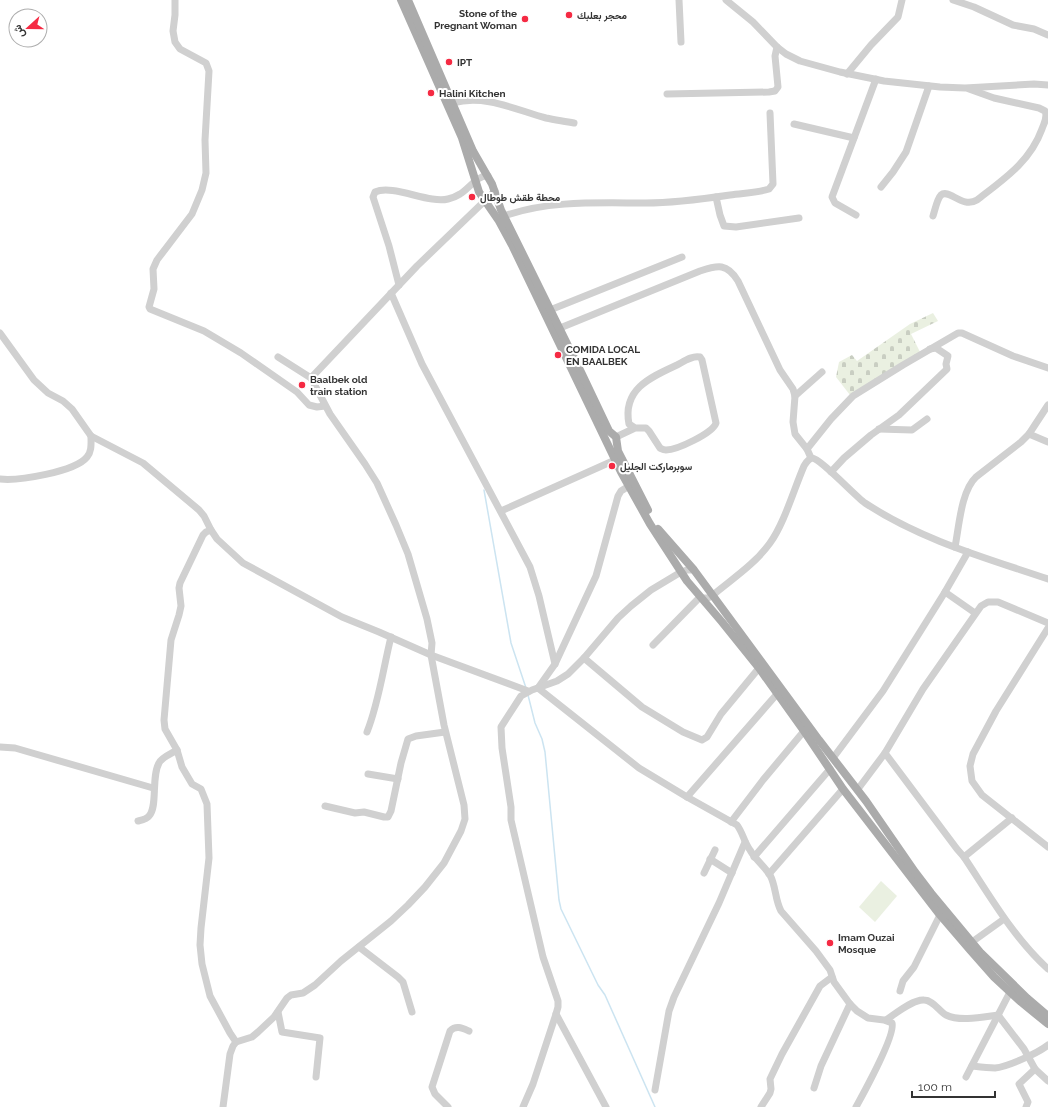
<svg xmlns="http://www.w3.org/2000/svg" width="1048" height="1107" viewBox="0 0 1048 1107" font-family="Raleway,Vazirmatn,sans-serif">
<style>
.cemetery{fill:url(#cemetery-stones)}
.garden{fill:#eaf0e1}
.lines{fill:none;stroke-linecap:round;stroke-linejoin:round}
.stream{stroke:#cce4f1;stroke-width:1.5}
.minor{stroke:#d0d0d0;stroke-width:7}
.major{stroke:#ababab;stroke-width:8}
.poi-dot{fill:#f52a43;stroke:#fff;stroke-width:1.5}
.labels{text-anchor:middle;stroke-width:4;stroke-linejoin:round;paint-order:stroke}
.poi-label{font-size:10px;font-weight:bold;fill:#333;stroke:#fff;text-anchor:start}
</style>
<defs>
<pattern id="cemetery-stones" width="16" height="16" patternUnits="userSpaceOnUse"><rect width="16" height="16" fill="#eaf0e1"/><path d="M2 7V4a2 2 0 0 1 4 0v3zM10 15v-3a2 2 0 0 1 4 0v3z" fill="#c9cec2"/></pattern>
</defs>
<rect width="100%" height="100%" fill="#fff"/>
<polygon class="cemetery" points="933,313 938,321 911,334 921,354 850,395 836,377 839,362 852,355 857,361 910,324"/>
<polygon class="garden" points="881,881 897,896 875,922 859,907"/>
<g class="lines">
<g class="stream">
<polyline points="484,490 511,643 526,688"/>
<polyline points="528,695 535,723 542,739 545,752 559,900 561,909 598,985 605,995 655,1107"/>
</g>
<g class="minor">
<polyline points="175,0 175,15 173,31 175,42 180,49 206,63 209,71 205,140 206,173 202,190 192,214 157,260 153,269 154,289 149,307 150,309 204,331 241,353 297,392 309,405 317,407 325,406"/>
<polyline points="679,0 681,42"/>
<polyline points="726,0 753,22 777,47 786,54 800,61 840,72 884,81 940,87 965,88 1034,84 1048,85"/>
<polyline points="953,0 974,7 1013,25 1034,29 1048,35"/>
<polyline points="847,74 871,45 898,17 902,0"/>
<polyline points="667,94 769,92 775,91 778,87 775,56 777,47"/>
<path d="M 453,103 C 485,94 516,110 546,118 C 555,120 564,121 574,123"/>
<polyline points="794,124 854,138"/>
<polyline points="881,187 893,172 906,152 929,86"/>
<polyline points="716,197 720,215 724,226 736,227 799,218"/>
<polyline points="856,215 835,203 832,197 876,79"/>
<path d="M 504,216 C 549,200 599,203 646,203 C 674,203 703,199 730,195 C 743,193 757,193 769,189 L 773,184 L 770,113"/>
<path d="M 933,216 C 935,210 937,199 941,195 C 949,188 962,209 977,200 C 1004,179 1030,162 1042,129 C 1044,123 1048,117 1045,111 L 1039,108 L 994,98 L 969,89"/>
<path d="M 399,285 L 389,246 L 373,197 L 375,192 C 393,184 429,204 448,199 C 452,198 457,196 460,194 C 469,189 477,175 488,176"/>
<polyline points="391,293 422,364 530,567 539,596 555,664"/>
<polyline points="550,310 682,257"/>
<path d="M 560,328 L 700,271 C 718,265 727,263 738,281 L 780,370 L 793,389 L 795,396 L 793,422 L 795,434 L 807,449 L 811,458"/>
<polyline points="0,333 34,380 48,393 63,401 72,409 91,436 143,463 199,510 204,516 211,530 217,539 243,563 342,617 379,632 431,655 528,691"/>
<polyline points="311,378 417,266 495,191"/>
<polyline points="795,396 822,372"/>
<polyline points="879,429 912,430 927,419"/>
<polyline points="1029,434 1048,442"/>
<path d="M 616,437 L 635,428 L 646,428 L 649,431 L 660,448 C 662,449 663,450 666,450 C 677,450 713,433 716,423 L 702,360 L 700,357 C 692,355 683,362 677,365 C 651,377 622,389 629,424 L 635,428"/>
<polyline points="807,449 831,419 853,396 903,365 958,333 962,333 1013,356 1048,368"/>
<polyline points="831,472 844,458 871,435 899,415 945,371 947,369 946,364 948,356 936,348 930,349"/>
<path d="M 0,479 C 18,481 75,472 87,457 C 92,451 91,444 91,436"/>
<path d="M 629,486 L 621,491 L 618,496 L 596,576 L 555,664 L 538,688 L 639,768 L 687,797 L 737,825 C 743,833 744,842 750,850 C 755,859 764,866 770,875 C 776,886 775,900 781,911 L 816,951 L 830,970 L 834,982 L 850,1004 L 857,1011 L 868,1018 L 884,1020 L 892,1023 C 896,1035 863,1094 856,1107"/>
<polyline points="501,511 615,460"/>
<polyline points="211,530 206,532 203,535 180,583 179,588 181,606 179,615 171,640 164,720 165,729 177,750 182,767 192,784 201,789 207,804 209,858 201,928 200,945 202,964 210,996 230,1033 236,1042 233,1046 230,1054 223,1107"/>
<path d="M 955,547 C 959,527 961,491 976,477 L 1021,442 L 1029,434 L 1048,405"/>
<polyline points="945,592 975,613"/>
<path d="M 701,598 L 708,598 L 713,595 C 732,579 755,564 770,543 C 784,524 794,489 804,466 C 806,463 808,459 812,458 C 820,458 856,497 865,503 C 921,540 986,558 1048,579"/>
<polyline points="1048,628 996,711 973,754 970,766 972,781 982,795 1048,847"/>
<polyline points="653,645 700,597"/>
<polyline points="584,658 642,707 683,732 702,740 707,737 721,714 759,668"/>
<path d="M 367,732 C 379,702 383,669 391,637"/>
<polyline points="0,747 15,748 153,788"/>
<path d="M 885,753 L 957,849 L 964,857 C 990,896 1013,937 1048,969"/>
<polyline points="833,758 883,691 945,592 968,552"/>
<polyline points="368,774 398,779"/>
<polyline points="858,789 885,753 923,689 981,606 988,602 998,602 1048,623"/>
<polyline points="687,797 777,694"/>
<polyline points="325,806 355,813 364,812 384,817 388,817 391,811 401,763 408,739 416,736 445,732"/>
<path d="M 138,821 C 142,820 147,819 149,816 C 158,807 151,777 159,763 C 162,757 171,754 177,750"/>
<polyline points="731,822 763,780 804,731"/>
<polyline points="754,857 830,769"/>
<polyline points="964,857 1012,818"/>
<polyline points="710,859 732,873"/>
<polyline points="704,873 715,850"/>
<polyline points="769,874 843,789"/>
<polyline points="972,942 1004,919"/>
<polyline points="359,947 398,977 403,982 412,1012"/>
<polyline points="900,991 903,981 914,967 940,915"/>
<polyline points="278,1012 282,1032 320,1038 316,1077"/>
<polyline points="556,1014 606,1107"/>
<polyline points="998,1015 1024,1049 1035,1069 1048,1081"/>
<path d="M 886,1020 C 895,1014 913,999 924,1000 C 933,1000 939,1011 946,1015 C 960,1022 983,1017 998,1015"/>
<polyline points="236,1042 252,1037 258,1032 274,1017 287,998 291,995 303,993 315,985 341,961 391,921 408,905 425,887 444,863 461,831 465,819 464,805 444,725 431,655 432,643 427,619 408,554 396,525 377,483 365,464 330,414 311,378 278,357"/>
<path d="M 972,1066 C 980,1067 987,1068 995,1068 C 1007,1067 1038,1053 1048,1045"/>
<polyline points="966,1077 1010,992"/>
<polyline points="814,1088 821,1066 850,1004"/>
<polyline points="655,1090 669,1011 674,997 719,903 745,842"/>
<path d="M 448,1107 L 435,1094 L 432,1087 L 450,1031 C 456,1025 462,1028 469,1031"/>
<polyline points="523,1107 533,1084 556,1014 558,1007 558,1001 543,957 511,820 511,807 502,748 501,727 521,696 532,690 557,681 568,674 584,658 618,618 631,606 651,590 681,572 687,570 694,570"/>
<polyline points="761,1107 770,1093 771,1089 770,1079 782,1054 820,986 832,977"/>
<polyline points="1026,1107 1028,1102 1019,1084 1035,1069"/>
</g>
<g class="major">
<polyline points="401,0 462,138 479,192 499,221 512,245 621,472 650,524 687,581 722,622 759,668 804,731 843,789 940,915 970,950 994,977 1021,1002 1048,1024"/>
<polyline points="408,0 473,151 492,184 501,210 581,372 609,431 616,437 618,451 648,510"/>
<polyline points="658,529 694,570 708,589 819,740 866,801 915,872 931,893 980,952 1027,998 1048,1016"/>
</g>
</g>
<g class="poi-dot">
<circle cx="569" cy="15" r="4"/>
<circle cx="525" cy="19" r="4"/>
<circle cx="449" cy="62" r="4"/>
<circle cx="431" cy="93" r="4"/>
<circle cx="472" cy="197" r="4"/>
<circle cx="558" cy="355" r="4"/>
<circle cx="302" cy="385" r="4"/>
<circle cx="612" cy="466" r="4"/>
<circle cx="830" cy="943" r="4"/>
</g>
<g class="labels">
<g class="poi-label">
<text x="517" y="17" text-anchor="end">Stone of the<tspan x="517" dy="12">Pregnant Woman</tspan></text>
<text x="577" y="19">محجر بعلبك</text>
<text x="457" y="66">IPT</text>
<text x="439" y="97">Halini Kitchen</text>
<text x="480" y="201">محطة طقش طوطال</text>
<text x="566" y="353">COMIDA LOCAL<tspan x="566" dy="12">EN BAALBEK</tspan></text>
<text x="310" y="383">Baalbek old<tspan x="310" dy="12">train station</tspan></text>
<text x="620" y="470">سوبرماركت الجليل</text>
<text x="838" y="941">Imam Ouzai<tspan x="838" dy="12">Mosque</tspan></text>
</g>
</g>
<g transform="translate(28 28) rotate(249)"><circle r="19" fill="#ffffff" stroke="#adadad"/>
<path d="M0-3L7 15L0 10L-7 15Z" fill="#f52a43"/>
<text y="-6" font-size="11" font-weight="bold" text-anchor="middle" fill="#333333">ش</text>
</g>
<path d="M912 1091v6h83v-6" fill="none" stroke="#333333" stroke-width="2"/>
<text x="918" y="1091" font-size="12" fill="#333333" stroke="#ffffff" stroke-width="3" paint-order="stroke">100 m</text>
</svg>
